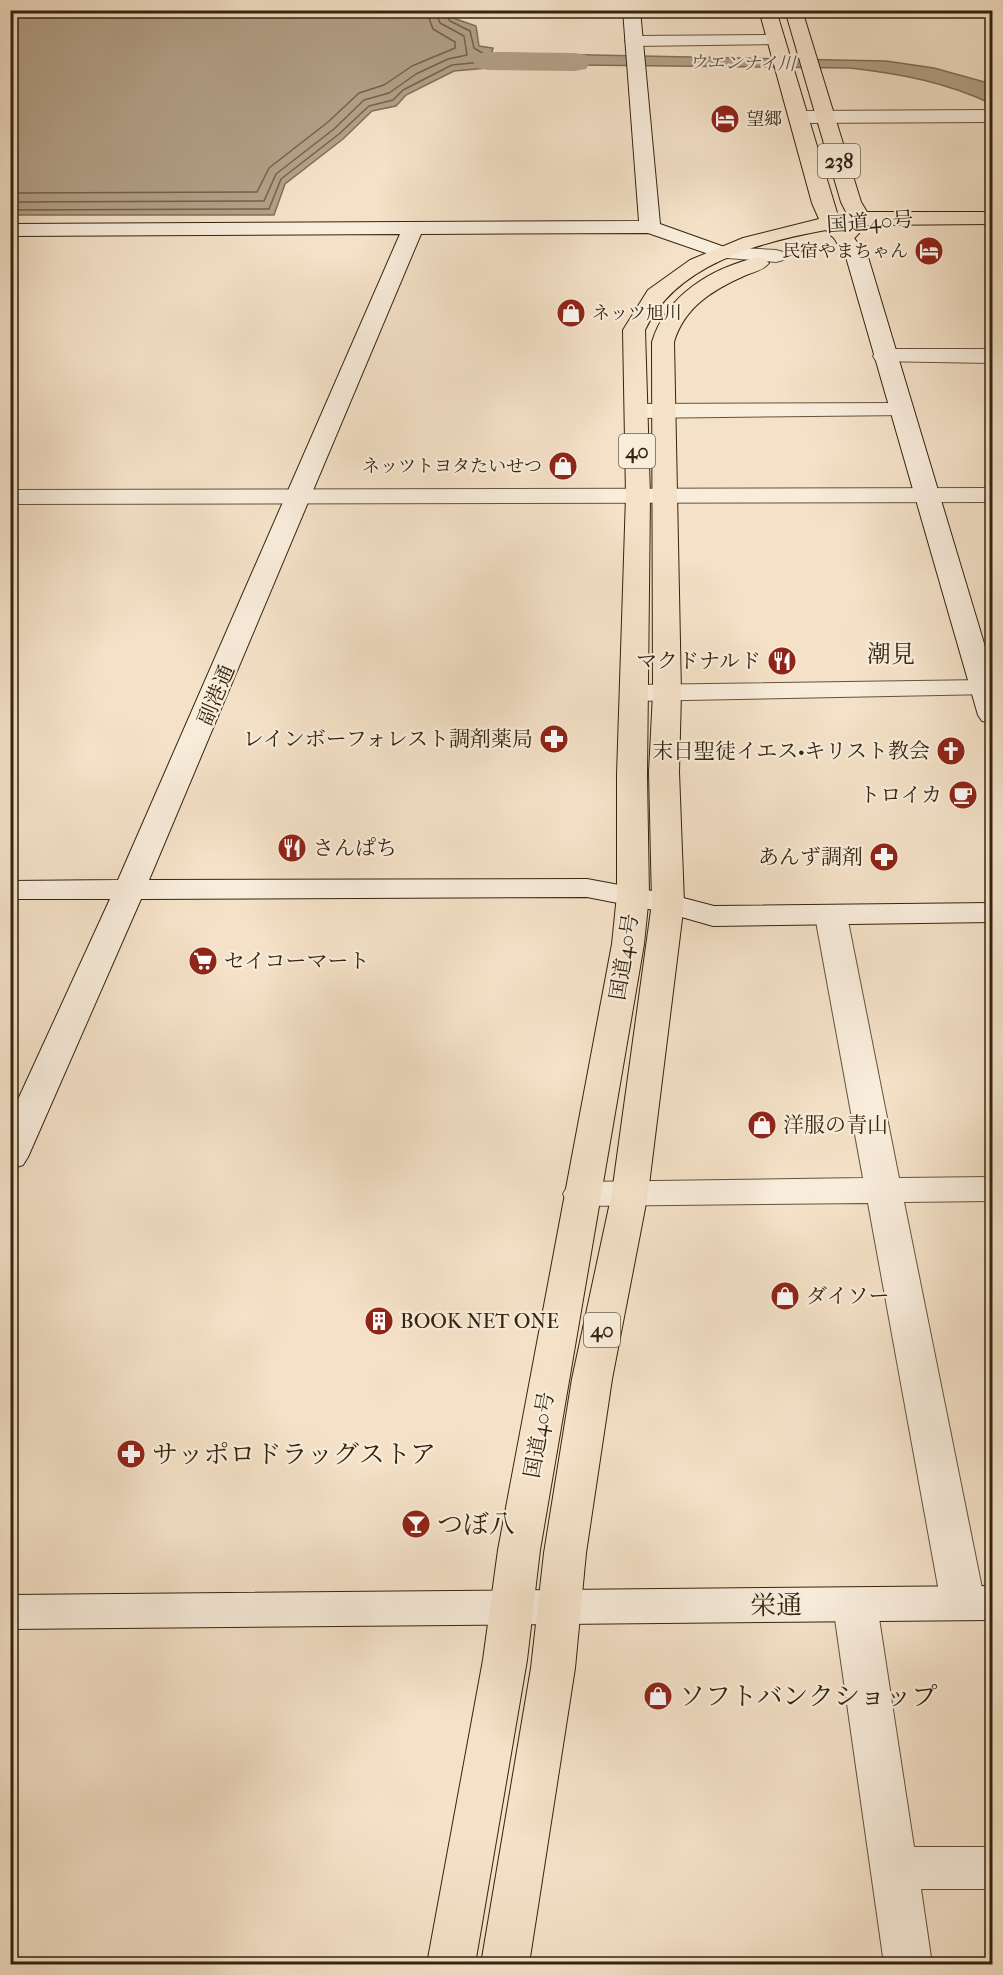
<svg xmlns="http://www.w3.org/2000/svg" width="1003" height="1975" viewBox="0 0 1003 1975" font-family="'IM FELL French Canon','Noto Serif JP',serif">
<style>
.water{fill:#b3a188;stroke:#806f57;stroke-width:1.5}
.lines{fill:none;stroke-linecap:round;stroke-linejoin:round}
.shore{stroke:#74624b;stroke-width:1.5}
.river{fill:#b3a188;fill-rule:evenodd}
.street-casing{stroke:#64533c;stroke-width:2}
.secondary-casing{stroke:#34240e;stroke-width:2}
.highway-casing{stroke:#34240e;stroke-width:2}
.street{fill:#f8ecdb;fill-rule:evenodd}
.secondary{fill:#f8ecdb;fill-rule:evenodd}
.highway{fill:#f4e1c7;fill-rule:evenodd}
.labels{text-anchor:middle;stroke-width:4.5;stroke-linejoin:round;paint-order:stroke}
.far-water-label{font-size:18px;font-style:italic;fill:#605039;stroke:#f8ecdb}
.far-poi-label{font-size:18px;fill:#34240e;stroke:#f8ecdb;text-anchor:start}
.shield{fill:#f8ecdb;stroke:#6f604c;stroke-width:1.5}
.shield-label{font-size:20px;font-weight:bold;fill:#34240e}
.street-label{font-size:21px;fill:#34240e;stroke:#f8ecdb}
.poi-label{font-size:21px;fill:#34240e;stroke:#f8ecdb;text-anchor:end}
.quarter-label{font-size:24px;fill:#34240e;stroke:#f8ecdb}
.near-poi-label{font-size:26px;fill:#34240e;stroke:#f8ecdb;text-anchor:start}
.near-street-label{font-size:26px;fill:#34240e;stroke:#f8ecdb}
</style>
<rect width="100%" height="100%" fill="#f4e1c7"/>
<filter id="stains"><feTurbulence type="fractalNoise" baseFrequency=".00333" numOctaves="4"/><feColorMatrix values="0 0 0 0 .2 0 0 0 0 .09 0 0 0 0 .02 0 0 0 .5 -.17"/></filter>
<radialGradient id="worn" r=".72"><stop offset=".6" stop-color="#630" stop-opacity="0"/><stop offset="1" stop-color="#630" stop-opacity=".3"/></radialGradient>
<g class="water">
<polygon points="10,11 448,11 456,19 476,26 479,46 493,48 487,68 454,71 406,95 396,106 372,111 343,139 285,184 274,215 11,215"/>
<path d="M 497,53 L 886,61 L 934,68 L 992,84 L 992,104 C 945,82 902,74 850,68 L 494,64 Z"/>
</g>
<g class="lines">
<g class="shore">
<polyline points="10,193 257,192 269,168 328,122 359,93 384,85 412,66 455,48 455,42 433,29 426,10"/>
<polyline points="10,202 264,201 276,174 334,129 364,100 389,93 416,74 448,59 467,55 464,36 440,23 435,10"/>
<polyline points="10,210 269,209 281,179 339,134 369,106 393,100 403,90 452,65 482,62 484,54 474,48 470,31 450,21 443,10"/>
</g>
<polygon class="river" points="488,52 575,53 586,55 590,62 586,69 575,71 488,70 477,68 473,61 477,54"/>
<g class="street-casing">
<g id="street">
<polygon points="776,35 782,36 785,40 782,44 634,46 625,41 634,36"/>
<polygon points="992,110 992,122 798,123 789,117 798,111"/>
<polygon points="723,247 776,250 783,252 787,256 783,260 776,262 716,257 712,253 716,249"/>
<polygon points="884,349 992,349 992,363 876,361 873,356 876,351"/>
<polygon points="901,403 909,405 913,410 909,415 637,418 629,416 625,411 629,406 637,404"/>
<polygon points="992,488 992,502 10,504 10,490"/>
<polygon points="984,680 992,682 992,694 634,701 624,699 620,693 624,687 634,685"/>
<polygon points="831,906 842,909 847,916 899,1178 992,1177 992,1201 904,1202 985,1603 978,1615 963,1620 948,1615 941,1603 868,1203 581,1206 568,1203 563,1194 568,1185 581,1182 863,1178 815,916 820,909"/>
<polygon points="855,1588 870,1593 877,1605 914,1847 992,1847 992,1889 921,1889 932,1964 884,1964 833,1605 840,1593"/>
</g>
</g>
<g class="secondary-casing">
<g id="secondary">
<polygon points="623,10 640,10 660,224 730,249 734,253 730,257 723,259 648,233 421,234 149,880 587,879 668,894 714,906 992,903 992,922 713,926 664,912 587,897 141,899 28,1157 23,1165 10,1169 10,1117 110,899 10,899 10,881 118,880 400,234 10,236 10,224 639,221"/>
<polygon points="844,232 851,234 868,257 992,670 992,723 982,721 978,715 846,257 834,238 837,234"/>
<polygon points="992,1586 992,1620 10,1629 10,1595"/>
</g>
</g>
<g class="highway-casing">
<g id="highway">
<path d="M 759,10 L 776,10 L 838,216 L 847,214 L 841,202 L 785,10 L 802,10 L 861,202 L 867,212 L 992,212 L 992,224 L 866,225 C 850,244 845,252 826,230 C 760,242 676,264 645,330 L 650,496 L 647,775 L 649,895 L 644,944 L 540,1550 L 527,1660 L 475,1964 L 427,1964 L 483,1660 L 498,1550 L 612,944 L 617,895 L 617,775 L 626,496 L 623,330 L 648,290 L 690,260 L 743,238 L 819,219 L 812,203 Z"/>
<path d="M 758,257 L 765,259 L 769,263 C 763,271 752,272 744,276 C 712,290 684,308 674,342 L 681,693 L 679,772 L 684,903 L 648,1193 L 612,1379 L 586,1553 L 575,1668 L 529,1964 L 481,1964 L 531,1668 L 544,1553 L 572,1379 L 612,1193 L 652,903 L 649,772 L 653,693 L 652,342 C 666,295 712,268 758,257 Z"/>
</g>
</g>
<use href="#street" class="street"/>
<use href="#secondary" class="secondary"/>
<use href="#highway" class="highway"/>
</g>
<defs>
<g id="hotel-disc" transform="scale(1.5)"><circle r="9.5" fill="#8f2418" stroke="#f8ecdb"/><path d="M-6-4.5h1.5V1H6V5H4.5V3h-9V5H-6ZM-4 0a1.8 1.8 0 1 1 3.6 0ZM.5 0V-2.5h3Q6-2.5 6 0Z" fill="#fff"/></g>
<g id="shop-disc" transform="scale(1.5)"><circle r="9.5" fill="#8f2418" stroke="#f8ecdb"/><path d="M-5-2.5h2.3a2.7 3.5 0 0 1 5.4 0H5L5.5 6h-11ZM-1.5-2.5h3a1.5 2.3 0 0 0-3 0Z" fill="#fff"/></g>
<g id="restaurant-disc" transform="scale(1.5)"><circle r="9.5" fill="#8f2418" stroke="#f8ecdb"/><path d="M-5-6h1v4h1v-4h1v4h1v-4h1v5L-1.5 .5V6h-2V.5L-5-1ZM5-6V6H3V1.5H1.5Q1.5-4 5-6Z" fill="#fff"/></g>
<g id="pharmacy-disc" transform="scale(1.5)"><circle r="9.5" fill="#8f2418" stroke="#f8ecdb"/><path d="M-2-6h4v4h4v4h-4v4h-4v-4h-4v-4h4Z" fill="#fff"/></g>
<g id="church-disc" transform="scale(1.5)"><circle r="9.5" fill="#8f2418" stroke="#f8ecdb"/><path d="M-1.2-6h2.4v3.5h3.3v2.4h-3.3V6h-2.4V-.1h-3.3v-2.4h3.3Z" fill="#fff"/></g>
<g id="cafe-disc" transform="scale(1.5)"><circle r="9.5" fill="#8f2418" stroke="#f8ecdb"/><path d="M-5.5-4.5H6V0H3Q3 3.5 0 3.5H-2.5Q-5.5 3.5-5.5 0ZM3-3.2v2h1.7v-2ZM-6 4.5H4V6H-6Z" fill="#fff"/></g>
<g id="supermarket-disc" transform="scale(1.5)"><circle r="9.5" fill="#8f2418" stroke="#f8ecdb"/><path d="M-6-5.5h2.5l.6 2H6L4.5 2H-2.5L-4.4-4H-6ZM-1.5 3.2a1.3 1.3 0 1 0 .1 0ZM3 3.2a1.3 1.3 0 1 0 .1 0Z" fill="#fff"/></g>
<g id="building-disc" transform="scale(1.5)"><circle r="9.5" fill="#8f2418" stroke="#f8ecdb"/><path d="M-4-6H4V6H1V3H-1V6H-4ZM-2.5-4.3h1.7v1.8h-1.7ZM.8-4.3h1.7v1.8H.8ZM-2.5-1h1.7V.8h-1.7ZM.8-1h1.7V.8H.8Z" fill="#fff"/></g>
<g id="bar-disc" transform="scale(1.5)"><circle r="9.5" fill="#8f2418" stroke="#f8ecdb"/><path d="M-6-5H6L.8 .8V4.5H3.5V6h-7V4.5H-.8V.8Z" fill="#fff"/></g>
</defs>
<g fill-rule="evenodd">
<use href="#hotel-disc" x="725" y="119"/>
<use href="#hotel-disc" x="929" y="251"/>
<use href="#shop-disc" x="571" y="313"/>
<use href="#shop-disc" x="563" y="466"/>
<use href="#restaurant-disc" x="782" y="661"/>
<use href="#pharmacy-disc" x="554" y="739"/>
<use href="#church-disc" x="951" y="751"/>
<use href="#cafe-disc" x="963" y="795"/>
<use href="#restaurant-disc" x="292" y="848"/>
<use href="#pharmacy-disc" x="884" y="857"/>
<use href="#supermarket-disc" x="203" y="961"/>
<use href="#shop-disc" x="762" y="1125"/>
<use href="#shop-disc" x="785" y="1296"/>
<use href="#building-disc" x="379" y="1321"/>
<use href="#pharmacy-disc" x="131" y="1454"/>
<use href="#bar-disc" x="416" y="1524"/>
<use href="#shop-disc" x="658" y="1696"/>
</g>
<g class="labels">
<g class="far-water-label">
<text transform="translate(742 63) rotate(1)" y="6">ウエンナイ川</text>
</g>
<g class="far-poi-label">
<text x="746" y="125">望郷</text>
<text x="908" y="257" text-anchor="end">民宿やまちゃん</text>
<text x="592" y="319">ネッツ旭川</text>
<text x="542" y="472" text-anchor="end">ネッツトヨタたいせつ</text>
</g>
<g class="shield">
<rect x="818" y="144" width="42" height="34" rx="4.5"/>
<rect x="619" y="434" width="36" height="34" rx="4.5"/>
<rect x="584" y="1313" width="36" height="34" rx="4.5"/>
</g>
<g class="shield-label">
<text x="839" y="168">238</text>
<text x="637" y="458">40</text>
<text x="602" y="1337">40</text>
</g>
<g class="street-label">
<text transform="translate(870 222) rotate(-4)" y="7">国道40号</text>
<text transform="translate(216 695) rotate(-67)" y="7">副港通</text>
<text transform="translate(624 957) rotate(-81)" y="7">国道40号</text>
<text transform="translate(539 1435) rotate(-80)" y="7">国道40号</text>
</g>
<g class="poi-label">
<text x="761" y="668">マクドナルド</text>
<text x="533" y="746">レインボーフォレスト調剤薬局</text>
<text x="930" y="758">末日聖徒イエス•キリスト教会</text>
<text x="942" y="802">トロイカ</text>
<text x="313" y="855" text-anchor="start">さんぱち</text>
<text x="863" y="864">あんず調剤</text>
<text x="224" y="968" text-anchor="start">セイコーマート</text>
<text x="783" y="1132" text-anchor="start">洋服の青山</text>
<text x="806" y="1303" text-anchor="start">ダイソー</text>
<text x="400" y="1328" text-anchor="start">BOOK NET ONE</text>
</g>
<g class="quarter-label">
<text x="891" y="662">潮見</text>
</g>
<g class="near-poi-label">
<text x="152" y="1463">サッポロドラッグストア</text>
<text x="437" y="1533">つぼ八</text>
<text x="679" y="1705">ソフトバンクショップ</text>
</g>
<g class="near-street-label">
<text transform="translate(776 1605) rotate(-1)" y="9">栄通</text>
</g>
</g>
<rect width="1003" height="1975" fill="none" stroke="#f4e1c7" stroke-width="36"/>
<rect x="12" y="12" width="979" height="1951" fill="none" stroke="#34240e" stroke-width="3"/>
<rect x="18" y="18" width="967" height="1939" fill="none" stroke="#34240e" stroke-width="1.5"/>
<rect width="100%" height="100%" filter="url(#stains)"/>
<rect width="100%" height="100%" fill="url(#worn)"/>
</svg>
